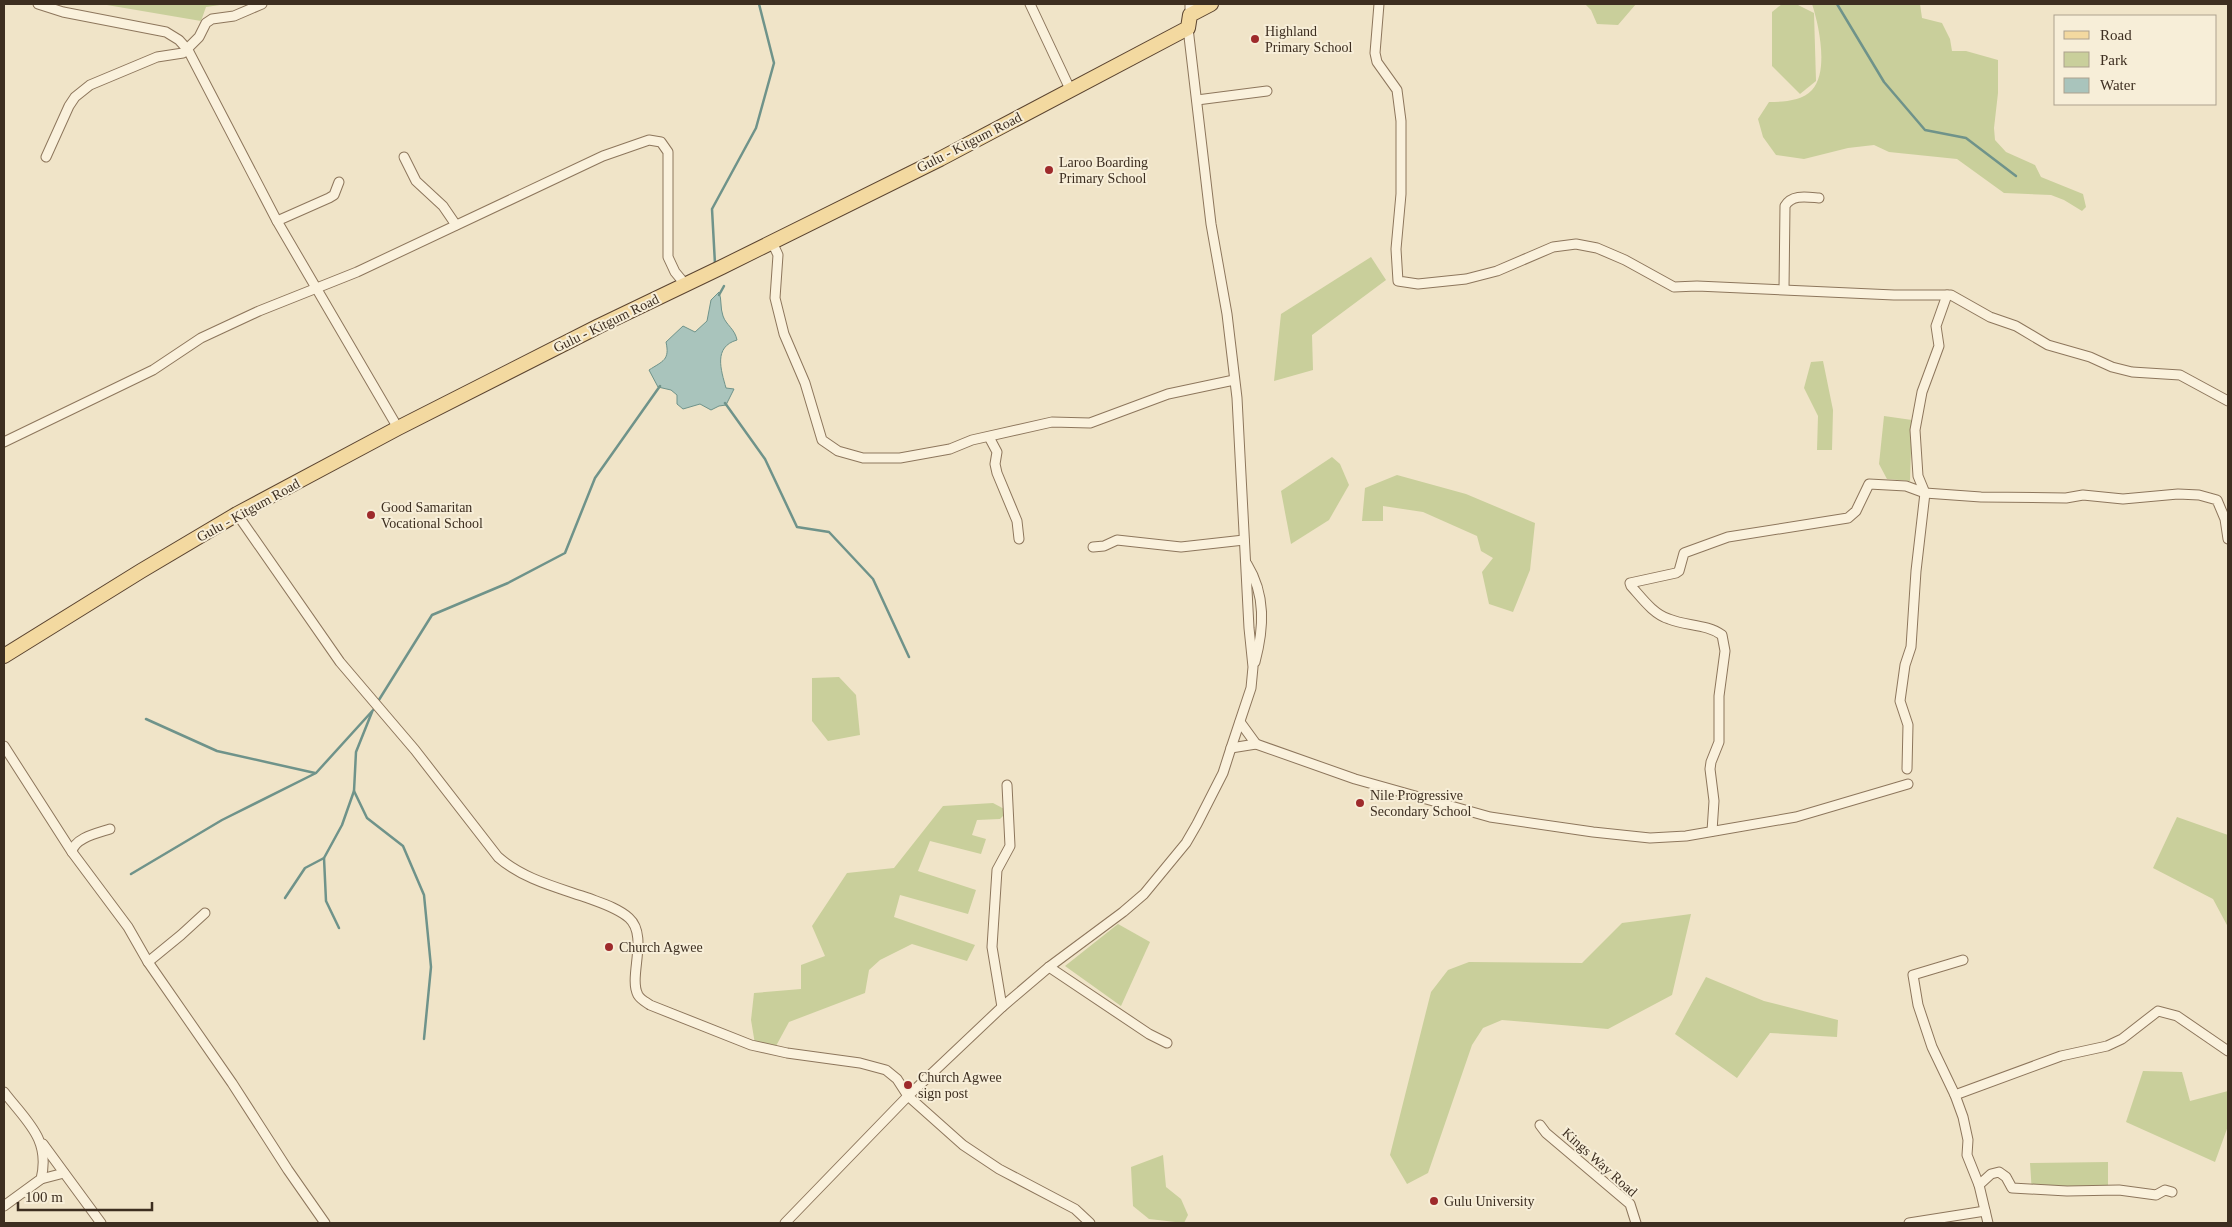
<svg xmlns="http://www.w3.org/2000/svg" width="2232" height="1227" viewBox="0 0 2232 1227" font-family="'Times New Roman',serif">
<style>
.green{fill:#c9cf9b}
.water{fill:#a9c4bc;stroke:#6f938a}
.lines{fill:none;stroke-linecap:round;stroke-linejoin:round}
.stream{stroke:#6f938a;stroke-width:2.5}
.street-casing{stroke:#8d765c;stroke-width:11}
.primary-casing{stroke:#5b4430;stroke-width:16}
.street{stroke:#faf1dc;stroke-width:9}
.primary{stroke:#f3d9a0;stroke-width:14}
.poi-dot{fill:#9e2a2b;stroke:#f7eed8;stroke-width:2}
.labels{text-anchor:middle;stroke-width:4;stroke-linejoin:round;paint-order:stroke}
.poi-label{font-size:14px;fill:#3d2e20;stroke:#f7eed8;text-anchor:start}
.street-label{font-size:14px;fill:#3d2e20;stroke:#f7eed8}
</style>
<rect width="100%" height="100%" fill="#f0e4c8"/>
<g class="green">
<polygon points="101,4 220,4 220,5 206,7 201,21"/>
<polygon points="1585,4 1636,4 1618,25 1597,24 1591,10"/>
<polygon points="1782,4 1796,4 1814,13 1816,81 1800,94 1772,66 1772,12"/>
<path d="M 1812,4 L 1920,4 L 1922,18 L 1942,23 L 1950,39 L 1952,51 L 1966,51 L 1998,60 L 1998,93 L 1994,128 L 1995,140 L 2006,152 L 2035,165 L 2041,177 L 2083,194 L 2086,207 L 2082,211 L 2064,200 L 2051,195 L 2004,193 L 1957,159 L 1889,152 L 1874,145 L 1848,148 L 1804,159 L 1776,155 L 1763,137 L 1758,119 L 1769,102 C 1783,102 1802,101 1812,90 C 1829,72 1819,25 1812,4 Z"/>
<polygon points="1371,257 1386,280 1312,335 1313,370 1274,381 1281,314"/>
<polygon points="1823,361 1833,410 1832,450 1817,450 1818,416 1804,388 1811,362"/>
<polygon points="1884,416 1912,420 1910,481 1887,479 1879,464"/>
<polygon points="1332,457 1340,464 1349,485 1329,520 1291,544 1281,491"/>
<polygon points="1397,475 1466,494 1535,523 1530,570 1513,612 1489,604 1482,572 1493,558 1481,551 1477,536 1423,512 1383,506 1383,521 1362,521 1365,488"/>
<polygon points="839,677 856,695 860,735 828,741 812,721 812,678"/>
<polygon points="993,803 1008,811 1000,819 977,820 972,835 986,839 981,854 930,841 918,871 976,890 968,914 900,895 894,917 975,945 967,961 912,944 880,960 869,970 865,993 789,1022 776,1046 755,1044 751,1020 754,993 801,989 801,965 825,956 812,926 847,873 894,868 943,806"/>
<polygon points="2177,817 2228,835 2228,927 2213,899 2153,868"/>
<polygon points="1691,914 1672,995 1608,1029 1502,1020 1483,1028 1472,1045 1428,1173 1407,1184 1390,1155 1431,992 1448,970 1469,962 1582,963 1622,923"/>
<polygon points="1118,924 1150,942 1121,1006 1065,966"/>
<polygon points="1706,977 1764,1001 1838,1020 1837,1037 1770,1033 1737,1078 1675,1034"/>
<polygon points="2143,1071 2182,1072 2190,1101 2228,1091 2228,1126 2215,1162 2126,1122"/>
<polygon points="1163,1155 1166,1187 1181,1199 1188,1215 1184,1223 1149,1219 1133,1206 1131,1167"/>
<polygon points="2108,1162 2108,1195 2032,1193 2030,1163"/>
</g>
<path class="water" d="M 719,292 C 722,300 720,308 723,316 C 726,325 735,329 737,340 C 713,347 721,370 726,388 L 734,389 L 726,405 L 719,406 L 711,410 L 700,404 L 683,409 L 677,404 L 677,395 L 671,390 L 658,387 L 649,370 C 663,361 670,360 666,342 L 683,326 L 695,332 L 707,321 L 711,300 Z"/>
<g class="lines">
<g class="stream">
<polyline points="1837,4 1884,82 1925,130 1966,138 2016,176"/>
<polyline points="715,264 712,209 756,128 774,63 759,4"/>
<polyline points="719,295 724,286"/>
<polyline points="725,403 765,459 797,527 829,532 873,579 909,657"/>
<polyline points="377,703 432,615 508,583 565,553 595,478 660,386"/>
<polyline points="372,712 356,752 354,791 367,818 403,846 424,895 431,967 424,1039"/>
<polyline points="146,719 217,751 315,773"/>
<polyline points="324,858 326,901 339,928"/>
<polyline points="131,874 222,820 316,773 375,708"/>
<polyline points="285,898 305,868 324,858 342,825 354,791"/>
</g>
<g class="street-casing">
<g id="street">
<polyline points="38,4 63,12 166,32 179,40 188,50 277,221 398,428"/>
<polyline points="1030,4 1070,89"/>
<polyline points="1190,4 1190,15"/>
<polyline points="1379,4 1375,53 1377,62 1397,90 1401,121 1401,194 1396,249 1398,281 1418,284 1466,279 1497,271 1553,247 1576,244 1597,248 1625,260 1674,287 1697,286 1894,295 1951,295 1990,317 2016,326 2048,345 2090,357 2112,367 2132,372 2180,375 2228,401"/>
<polyline points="1197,100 1267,91"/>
<polyline points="46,157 69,106 75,97 90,85 157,57 183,53 199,37 206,23 212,19 234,16 262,4"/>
<polyline points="404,157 416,181 443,206 456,225"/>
<polyline points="277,221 329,198 334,195 339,182"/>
<polyline points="772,242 778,255 775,298 784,334 805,383 822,440 838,451 863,458 900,458 950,449 972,440 1052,422 1090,423 1168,394 1234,380"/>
<path d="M 1784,289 L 1785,206 C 1792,194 1807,197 1819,198"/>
<polyline points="989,437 997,452 995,464 997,473 1017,521 1019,539"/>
<polyline points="4,442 153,370 201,338 259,311 357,272 603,156 649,140 661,142 668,152 668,257 675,272 685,284"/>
<path d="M 237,514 L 340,662 L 415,750 L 498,857 C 523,879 556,887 588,898 C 601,903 618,908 629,918 C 649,936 628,977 638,995 C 641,1000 646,1002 650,1005 L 751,1045 L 787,1053 L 860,1063 L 886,1070 L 897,1079 L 908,1096 L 963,1145 L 999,1169 L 1075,1209 L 1090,1223"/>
<polyline points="1093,547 1104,546 1117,540 1181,547 1244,540"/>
<path d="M 1247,564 C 1266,595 1264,628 1255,662"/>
<polyline points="1240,722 1256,744"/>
<polyline points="4,746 72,852 128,927 148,962 232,1083 288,1170 325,1223"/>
<polyline points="1231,748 1256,744 1355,779 1490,817 1593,832 1650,838 1686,836 1796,817 1908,784"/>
<polyline points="1907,769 1908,725 1900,701 1905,665 1911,647 1916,571 1925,493 1918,476 1915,430 1922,392 1939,346 1936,326 1947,295"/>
<path d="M 1712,831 L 1714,801 L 1710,769 L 1711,762 L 1719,742 L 1719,696 L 1725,651 L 1722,635 C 1707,624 1686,626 1669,619 C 1653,614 1642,598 1631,586 L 1630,583 L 1676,573 L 1679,571 L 1684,553 L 1728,537 L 1848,518 L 1856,511 L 1869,484 L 1906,486 L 1925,493 L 1981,497 L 2066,498 L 2083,495 L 2123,499 L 2178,494 L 2199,495 L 2217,500 L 2225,519 L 2228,539"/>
<path d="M 72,852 C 74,838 98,833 110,829"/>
<polyline points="1963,960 1913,975 1918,1005 1932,1047 1955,1095 1963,1117 1968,1140 1967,1155 1979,1185 1988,1223"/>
<polyline points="148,962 181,935 205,913"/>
<polyline points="1049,967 1149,1034 1167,1043"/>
<polyline points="1002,1007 992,947 997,870 1010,846 1007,785"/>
<path d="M 4,1092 C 26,1121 51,1139 41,1179 L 4,1206"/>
<polyline points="1955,1095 2061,1056 2107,1046 2122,1039 2158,1011 2177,1016 2228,1051"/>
<polyline points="1540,1125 1546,1133 1630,1204 1636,1223"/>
<polyline points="43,1144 101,1223"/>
<polyline points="41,1179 64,1173"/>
<polyline points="1979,1185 1991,1174 1999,1172 2006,1177 2012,1188 2067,1191 2119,1190 2156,1195 2165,1190 2172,1192"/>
<polyline points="785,1223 908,1096 1002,1007 1049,967 1123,912 1144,894 1186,843 1197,824 1223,773 1231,748 1251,688 1253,667 1249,628 1237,398 1227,314 1211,224 1188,28"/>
<polyline points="1909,1223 1985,1211"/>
</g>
</g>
<g class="primary-casing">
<polyline id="primary" points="4,656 141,571 237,514 398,428 599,326 722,267 940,159 1188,28 1190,15 1211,4"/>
</g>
<use href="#street" class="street"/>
<use href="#primary" class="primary"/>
</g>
<g class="poi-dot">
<circle cx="1255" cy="39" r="5"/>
<circle cx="1049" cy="170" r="5"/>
<circle cx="371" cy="515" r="5"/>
<circle cx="1360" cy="803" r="5"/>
<circle cx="609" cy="947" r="5"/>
<circle cx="908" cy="1085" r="5"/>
<circle cx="1434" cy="1201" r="5"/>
</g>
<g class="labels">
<g class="poi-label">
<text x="1265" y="36">Highland<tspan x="1265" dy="16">Primary School</tspan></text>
<text x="1059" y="167">Laroo Boarding<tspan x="1059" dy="16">Primary School</tspan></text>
<text x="381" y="512">Good Samaritan<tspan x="381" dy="16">Vocational School</tspan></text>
<text x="1370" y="800">Nile Progressive<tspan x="1370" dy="16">Secondary School</tspan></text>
<text x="619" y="952">Church Agwee</text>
<text x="918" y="1082">Church Agwee<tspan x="918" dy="16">sign post</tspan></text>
<text x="1444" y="1206">Gulu University</text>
</g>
<g class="street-label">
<text transform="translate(969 142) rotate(-27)" y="5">Gulu - Kitgum Road</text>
<text transform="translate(606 323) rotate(-26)" y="5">Gulu - Kitgum Road</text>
<text transform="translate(248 510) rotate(-29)" y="5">Gulu - Kitgum Road</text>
<text transform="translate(1600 1162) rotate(42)" y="5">Kings Way Road</text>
</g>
</g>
<rect width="2232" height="1227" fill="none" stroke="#3d2e20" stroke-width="10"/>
<rect x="2054" y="15" width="162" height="90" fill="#f7eed8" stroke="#ada18e"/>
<rect x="2064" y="31" width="25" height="8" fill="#f3d9a0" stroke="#ada18e"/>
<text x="2100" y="40" font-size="15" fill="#3d2e20">Road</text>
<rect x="2064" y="52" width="25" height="15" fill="#c9cf9b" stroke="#ada18e"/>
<text x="2100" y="65" font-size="15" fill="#3d2e20">Park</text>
<rect x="2064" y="78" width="25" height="15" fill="#a9c4bc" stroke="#ada18e"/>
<text x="2100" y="90" font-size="15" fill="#3d2e20">Water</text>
<path d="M18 1202v8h134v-8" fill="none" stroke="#3d2e20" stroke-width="2.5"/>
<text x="25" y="1202" font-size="15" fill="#3d2e20" stroke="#f7eed8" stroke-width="4" paint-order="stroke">100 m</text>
</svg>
